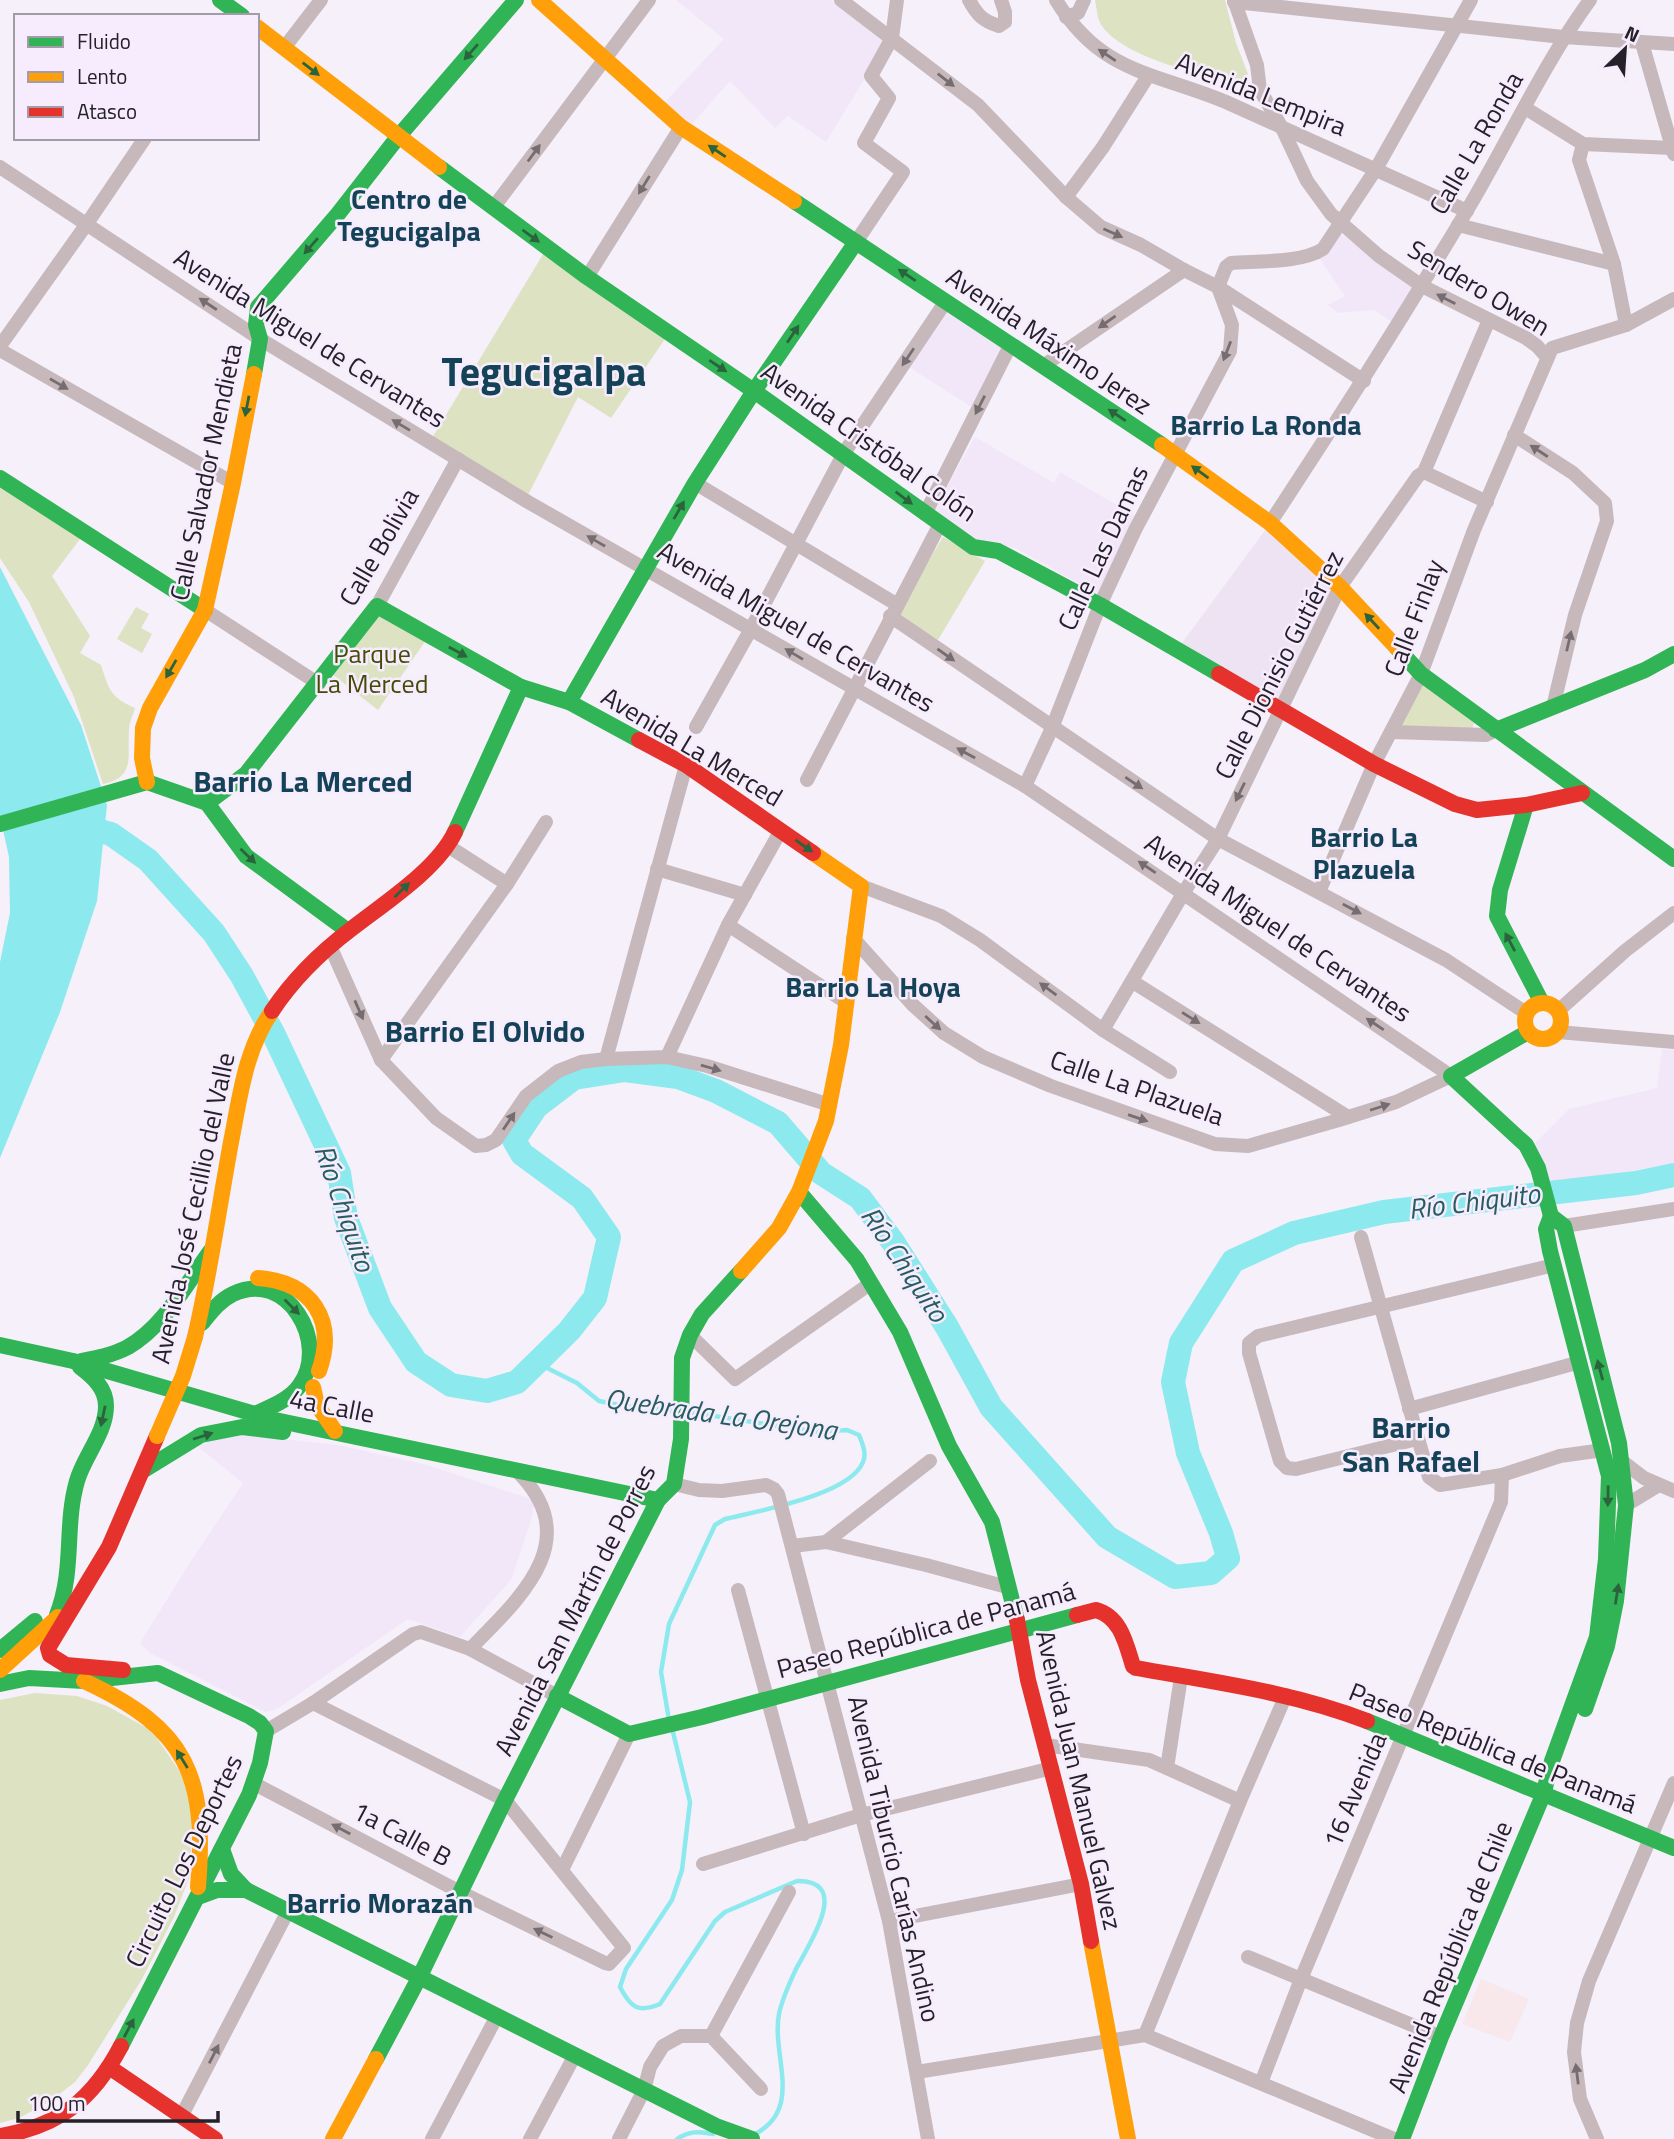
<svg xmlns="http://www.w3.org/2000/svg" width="1674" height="2139" viewBox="0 0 1674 2139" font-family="'Titillium Web',sans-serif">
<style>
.built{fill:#f1e7f9}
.industrial{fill:#f8e7eb}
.medical{fill:#eee3f2}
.green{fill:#dde2c2}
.water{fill:#8ce9ed}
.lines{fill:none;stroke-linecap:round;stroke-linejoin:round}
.stream{stroke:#8ce9ed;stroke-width:4.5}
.river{stroke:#8ce9ed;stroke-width:24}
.street{stroke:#c7b9bb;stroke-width:14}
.fast{stroke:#30b455;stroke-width:16}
.slow{stroke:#ff9f0a;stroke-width:16}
.jam{stroke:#e5322d;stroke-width:16}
.slow-bridge{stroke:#ff9f0a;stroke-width:16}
.oneway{fill:#2a633c}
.oneway2{fill:#766d72}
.labels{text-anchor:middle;stroke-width:5;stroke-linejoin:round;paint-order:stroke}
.street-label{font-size:26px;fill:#252128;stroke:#f6ecfe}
.park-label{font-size:26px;fill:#444b04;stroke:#f6ecfe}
.neighbourhood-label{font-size:28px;font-weight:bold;fill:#144357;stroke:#f6ecfe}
.water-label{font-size:28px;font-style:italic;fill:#265e5f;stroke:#f6ecfe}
.quarter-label{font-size:30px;font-weight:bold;fill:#144357;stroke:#f6ecfe}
.town-label{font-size:40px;font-weight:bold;fill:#144357;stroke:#f6ecfe}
</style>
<rect width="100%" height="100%" fill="#f5f0fa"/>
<g class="built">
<polygon points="676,0 832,0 886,44 826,142 788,116 775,128 730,81 690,126 665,102 724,39"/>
<polygon points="1339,233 1415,287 1393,323 1374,310 1338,313 1328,305 1345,296 1318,256"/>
<polygon points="944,308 1005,349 973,408 906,365"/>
<polygon points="975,437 1054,483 1060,472 1136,516 1098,594 1015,548 974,541 931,515"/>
<polygon points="1662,1049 1674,1050 1674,1163 1552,1186 1534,1144 1569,1109 1657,1088"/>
<polygon points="234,1434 338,1445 427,1465 534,1500 532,1517 511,1580 460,1637 408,1619 277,1709 266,1712 150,1653 140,1643 189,1564 243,1483 196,1445"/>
</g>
<polygon class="industrial" points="1481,1979 1529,1999 1510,2042 1462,2024"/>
<polygon class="medical" points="1266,529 1337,589 1278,700 1182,643"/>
<g class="green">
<path d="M 1095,0 L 1225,0 L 1236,43 L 1248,74 L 1242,79 C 1205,78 1125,58 1102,26 C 1097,19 1097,9 1095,0 Z"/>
<polygon points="545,251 667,336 611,418 578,397 528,495 432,438"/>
<path d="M 0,483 L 83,535 L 52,576 L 90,636 L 80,653 L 101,665 C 109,690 110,697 135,708 C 133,715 129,723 129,730 C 127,757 136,777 103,784 L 74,697 L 29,602 L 0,558 Z"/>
<polygon points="943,537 985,561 938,640 896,615"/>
<polygon points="136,607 149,614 141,628 152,634 142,653 117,639"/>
<polygon points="379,613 426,640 378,710 332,674"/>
<polygon points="1422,683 1474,723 1472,729 1400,727"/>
<polygon points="35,1693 77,1696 107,1706 147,1728 156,1737 191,1788 191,1873 174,1917 142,1979 88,2065 75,2082 49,2102 19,2118 0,2123 0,1700"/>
</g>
<polygon class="water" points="0,567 81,725 107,805 97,901 60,1012 0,1158 0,962 10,913 9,857 0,816"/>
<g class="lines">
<g class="stream">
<polyline points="535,1362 577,1383 599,1401 624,1406 676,1411"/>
<path d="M 669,1720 L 661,1672 L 669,1624 L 715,1525 L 725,1519 C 758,1511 850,1495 863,1462 C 867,1453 862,1443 859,1435 L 847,1430 L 817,1432 L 688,1412"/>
<path d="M 672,1728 L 690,1802 L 682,1870 L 672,1900 L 626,1969 L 620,1987 C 631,2008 638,2013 660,2004 L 715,1921 L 725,1912 L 797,1881 C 853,1880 808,1946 796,1969 C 790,1982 782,1999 779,2014 C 771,2056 805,2110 753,2135"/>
<path d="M 677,2139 C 689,2131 699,2131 713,2134"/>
</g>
<polyline class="river" points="74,824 111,834 148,860 214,933 242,976 274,1035 339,1173 346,1218 380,1308 416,1362 451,1385 487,1391 517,1382 569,1331 595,1298 609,1237 582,1198 522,1154 514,1140 536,1107 574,1078 625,1070 678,1077 716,1091 778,1123 821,1173 860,1198 893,1242 947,1327 991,1407 1107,1537 1175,1577 1211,1573 1228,1558 1221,1533 1188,1453 1173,1382 1181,1343 1233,1261 1294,1233 1384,1212 1636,1183 1674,1175"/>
<g class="street">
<polyline points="841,0 978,105 1066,197 1101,227 1141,245 1184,270 1218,287 1364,381"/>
<path d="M 969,0 C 977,15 983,21 999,26 L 1005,22 L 1005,12 L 1001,0"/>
<path d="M 1056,0 C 1101,74 1154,72 1226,102 L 1467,211"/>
<polyline points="1234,0 1257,65 1260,90 1282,128 1307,181 1331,214 1379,256 1422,286 1526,338 1537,346 1547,357"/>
<polyline points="1234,2 1563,37 1674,44"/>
<polyline points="1066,17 1078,13 1084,0"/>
<polyline points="1642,43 1674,154"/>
<polyline points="284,48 321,0"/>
<polyline points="1525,108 1583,144 1672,148"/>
<polyline points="1583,144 1579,160 1614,264 1626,325"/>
<polyline points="0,167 260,339 528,502 1025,786 1451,1076"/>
<polyline points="1066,197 1103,147 1148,76"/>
<polyline points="493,208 649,0"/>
<polyline points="1458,225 1614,264"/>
<polyline points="856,242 903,172 864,143 889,98 871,76 892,38 897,0"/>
<polyline points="587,277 681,127"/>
<polyline points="0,346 86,225 145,138"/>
<polyline points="0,350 233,483"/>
<polyline points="1043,366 1184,270"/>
<polyline points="1514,435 1573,473 1605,503 1607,521 1575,615 1553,707"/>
<polyline points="1424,472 1487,502"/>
<polyline points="695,483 896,604"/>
<polyline points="925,514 1011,344"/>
<path d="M 1270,523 C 1338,420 1403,317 1466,212 C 1508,142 1542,66 1590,0"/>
<polyline points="377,606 458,459"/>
<polyline points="205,610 319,684"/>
<polyline points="890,616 1218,839 1446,960 1526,1013"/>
<polyline points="696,727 751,629 844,453 946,301"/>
<polyline points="1392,732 1486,735 1496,730"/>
<polyline points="807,780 940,524"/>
<path d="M 1025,786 L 1052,728 L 1100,605 L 1135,530 L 1230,351 L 1232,325 L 1218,287 L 1226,267 L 1231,263 C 1257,261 1302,263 1323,249 L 1376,169 L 1471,0"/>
<polyline points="448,846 507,884"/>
<polyline points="657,869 745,895"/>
<polyline points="861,886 941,916 980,940 1103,1030 1170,1072"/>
<polyline points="1319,892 1374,764 1421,674 1474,530 1552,348 1626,325 1674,299"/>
<polyline points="728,925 847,1003"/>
<polyline points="853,938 913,1005 944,1033 983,1057 1051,1086 1215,1144 1248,1146 1339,1120 1396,1102 1451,1076"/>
<polyline points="331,948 381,1060 436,1118 476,1146 486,1145 496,1140 526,1096 558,1071 581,1062 606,1059 667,1057 707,1066 830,1105"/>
<polyline points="1133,982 1348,1117"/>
<polyline points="1558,1011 1625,951 1674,913"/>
<polyline points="1103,1030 1184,892 1218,839 1340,587 1418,476 1424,472 1489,320"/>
<polyline points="1558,1032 1674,1042"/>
<polyline points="667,1057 728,925 781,830"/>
<polyline points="606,1059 686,765"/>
<polyline points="381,1060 507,884 546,822"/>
<polyline points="1564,1226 1674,1209"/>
<polyline points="1361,1237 1429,1477 1440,1485 1502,1475 1560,1456 1603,1450"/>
<polyline points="690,1335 735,1379 871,1283"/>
<polyline points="1409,1409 1580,1362"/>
<polyline points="1417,1439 1296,1469 1287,1468 1280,1461 1249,1353 1249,1343 1258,1336 1554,1265"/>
<polyline points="1622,1461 1644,1478 1674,1491"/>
<polyline points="674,1484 699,1490 722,1491 766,1485 774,1489 778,1494 889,1921 928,2139"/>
<polyline points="1626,1505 1659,1485"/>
<polyline points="826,1542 930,1461"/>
<polyline points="792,1546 826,1542 926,1565 1007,1587"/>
<polyline points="738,1590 804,1834"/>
<path d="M 470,1649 C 521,1597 586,1540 517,1471"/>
<polyline points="266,1731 313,1703 413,1634 421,1632 470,1649 557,1696"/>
<polyline points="1045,1745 1149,1760 1240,1801"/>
<polyline points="1167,1768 1181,1677"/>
<polyline points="253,1783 460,1892 605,1963 609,1964 624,1948 505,1800 313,1703"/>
<polyline points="703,1864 861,1815 1052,1768"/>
<polyline points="562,1870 629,1734"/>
<polyline points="889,1921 1081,1884"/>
<polyline points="1248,1957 1441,2037"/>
<polyline points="1145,2035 1240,1801 1286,1695"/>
<polyline points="711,2036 761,2089"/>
<polyline points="917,2072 1145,2035 1394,2139"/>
<polyline points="1261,2083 1301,1979 1501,1502 1502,1475"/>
<polyline points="182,2115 288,1911"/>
<polyline points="432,2139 497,2016"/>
<polyline points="530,2139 575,2055"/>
<polyline points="619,2139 644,2090 650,2067 663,2046 681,2036 711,2036 789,1892"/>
<polyline points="1597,2139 1580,2099 1574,2052 1577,2023 1589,1981 1674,1783"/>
</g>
<g class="fast">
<polyline points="220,0 242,16"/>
<polyline points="439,167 587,277 754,391 973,547 998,551 1100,605 1219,674"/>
<polyline points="794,201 1162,445"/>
<polyline points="254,374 260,339 256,325 258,307 338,214 398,137 516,0"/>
<polyline points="0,478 205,610"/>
<polyline points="1397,648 1421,674 1674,859"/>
<polyline points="569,702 695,483 754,391 856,242"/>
<polyline points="1496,730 1645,670 1674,654"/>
<polyline points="207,803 246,856 348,931"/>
<polyline points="1526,805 1500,890 1497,916 1542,1003"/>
<polyline points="0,824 147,782 207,803 246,774 377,606 521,687 569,702 639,740"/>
<polyline points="455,832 521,687"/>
<polyline points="1528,1032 1451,1076 1526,1145 1538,1168 1551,1216 1564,1226 1619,1443 1626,1505 1616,1601 1607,1646 1585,1709"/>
<polyline points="799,1192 857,1260 900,1332 949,1446 992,1522 1017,1620"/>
<path d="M 202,1323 C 211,1312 220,1300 233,1294 C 287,1268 330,1343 300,1385 C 290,1400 270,1407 255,1414"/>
<polyline points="0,1345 73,1361 275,1420 658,1500"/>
<path d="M 81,1361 C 97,1358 113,1355 128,1347 C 165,1326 187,1282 212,1249"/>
<polyline points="144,1470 201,1435 242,1427 283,1432"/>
<path d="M 57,1615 C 75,1569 64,1526 77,1481 C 84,1456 106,1433 106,1406 C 106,1388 93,1377 80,1367"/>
<polyline points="0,1650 35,1621"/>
<polyline points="0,1684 29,1678 84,1681 158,1673 249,1716 260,1723 266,1731 260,1763 249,1795 121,2046"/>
<polyline points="557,1696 629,1734 702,1717 1077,1615"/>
<polyline points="1367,1721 1674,1848"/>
<polyline points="222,1849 231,1874 246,1890"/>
<polyline points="198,1897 217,1890 246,1890 716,2126 752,2139"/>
<polyline points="376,2059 419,1978 505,1800 658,1500 674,1484 681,1439 682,1358 690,1335 702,1314 741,1271"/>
<polyline points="1402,2139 1441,2037 1543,1795 1552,1761 1597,1637 1606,1559 1609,1476 1550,1251 1546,1229 1551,1216"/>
</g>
<g class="slow">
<polyline points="539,0 681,127 794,201"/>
<polyline points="257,27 439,167"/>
<polyline points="1162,445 1270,523 1340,587 1397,648"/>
<polyline points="147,782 142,758 143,728 150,708 205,610 233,483 254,374"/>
<circle cx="1543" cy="1021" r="18"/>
<polyline points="741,1271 779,1228 799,1192 826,1121 841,1045 861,886 813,853"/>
<path d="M 258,1278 C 312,1282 337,1320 319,1371"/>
<path d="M 195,1337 C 210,1273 219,1207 231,1142 C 240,1097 245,1050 272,1011"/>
<polyline points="313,1387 317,1405 335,1431"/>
<polyline points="0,1670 58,1617"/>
<path d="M 84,1681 C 188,1729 207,1776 198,1887"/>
<polyline points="1091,1941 1128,2139"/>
<polyline points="333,2139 376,2059"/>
</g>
<g class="jam">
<polyline points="1219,674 1374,764 1455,804 1477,810 1526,805 1582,793"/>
<polyline points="639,740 686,765 813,853"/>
<path d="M 272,1011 C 292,981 321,952 350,930 C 383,904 437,870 455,832"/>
<path d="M 1077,1615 L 1096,1610 C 1121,1617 1126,1644 1133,1666 L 1136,1668 C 1214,1682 1292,1692 1367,1721"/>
<polyline points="1017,1620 1028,1680 1081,1884 1091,1941"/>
<polyline points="123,1670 66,1665 50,1655 48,1648 109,1547 157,1436"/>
<polyline points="109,2067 215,2139"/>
<path d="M 0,2136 C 60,2126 93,2099 121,2046"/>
</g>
<polyline class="slow-bridge" points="157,1436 183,1376 195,1337"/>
</g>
<defs><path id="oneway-solid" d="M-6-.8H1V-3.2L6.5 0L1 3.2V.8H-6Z" transform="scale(1.75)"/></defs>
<g class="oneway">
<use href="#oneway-solid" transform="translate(471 52) rotate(131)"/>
<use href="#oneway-solid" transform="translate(311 69) rotate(38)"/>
<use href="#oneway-solid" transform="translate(717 151) rotate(-146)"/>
<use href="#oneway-solid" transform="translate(531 236) rotate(36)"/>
<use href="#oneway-solid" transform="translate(311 246) rotate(131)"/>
<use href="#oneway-solid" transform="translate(907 275) rotate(-146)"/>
<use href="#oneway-solid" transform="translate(793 334) rotate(-56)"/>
<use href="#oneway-solid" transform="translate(718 366) rotate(34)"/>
<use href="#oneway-solid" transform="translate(247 406) rotate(101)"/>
<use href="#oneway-solid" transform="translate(1117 415) rotate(-146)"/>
<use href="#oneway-solid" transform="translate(1200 472) rotate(-144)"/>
<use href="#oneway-solid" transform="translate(904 498) rotate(37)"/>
<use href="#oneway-solid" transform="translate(679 510) rotate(-60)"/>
<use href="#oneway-solid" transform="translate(1372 621) rotate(-133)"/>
<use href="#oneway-solid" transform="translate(458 652) rotate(29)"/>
<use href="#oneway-solid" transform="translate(171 669) rotate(120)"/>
<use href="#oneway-solid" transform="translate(804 846) rotate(35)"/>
<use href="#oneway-solid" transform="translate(248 856) rotate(44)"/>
<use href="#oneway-solid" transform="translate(402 890) rotate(-44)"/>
<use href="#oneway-solid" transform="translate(1510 942) rotate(-118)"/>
<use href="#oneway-solid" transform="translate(292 1307) rotate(45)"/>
<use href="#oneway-solid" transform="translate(1600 1370) rotate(-105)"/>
<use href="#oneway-solid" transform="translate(103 1416) rotate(102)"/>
<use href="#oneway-solid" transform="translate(203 1436) rotate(-18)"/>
<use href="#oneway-solid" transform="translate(1608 1496) rotate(91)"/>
<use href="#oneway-solid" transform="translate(1617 1594) rotate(-81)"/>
<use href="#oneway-solid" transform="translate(182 1759) rotate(-122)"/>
<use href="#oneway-solid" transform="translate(129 2028) rotate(-62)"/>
</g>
<g class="oneway2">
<use href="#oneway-solid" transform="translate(1107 55) rotate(-146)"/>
<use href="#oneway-solid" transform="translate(946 80) rotate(38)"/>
<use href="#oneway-solid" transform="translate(534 153) rotate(-54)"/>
<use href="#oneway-solid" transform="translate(644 185) rotate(122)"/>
<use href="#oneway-solid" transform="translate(1113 233) rotate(24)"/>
<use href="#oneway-solid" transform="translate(1446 299) rotate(-153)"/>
<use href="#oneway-solid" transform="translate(208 304) rotate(-147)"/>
<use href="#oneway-solid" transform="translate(1107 322) rotate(145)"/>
<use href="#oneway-solid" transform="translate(1227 351) rotate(111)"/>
<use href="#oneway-solid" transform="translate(908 357) rotate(124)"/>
<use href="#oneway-solid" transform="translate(59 384) rotate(30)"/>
<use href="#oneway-solid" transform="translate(980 405) rotate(117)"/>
<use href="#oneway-solid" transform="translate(401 425) rotate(-149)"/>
<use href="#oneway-solid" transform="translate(1539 451) rotate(-147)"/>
<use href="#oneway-solid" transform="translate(596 541) rotate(-150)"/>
<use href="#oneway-solid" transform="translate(1569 641) rotate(-77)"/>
<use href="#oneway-solid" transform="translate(794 654) rotate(-149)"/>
<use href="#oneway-solid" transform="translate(946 655) rotate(35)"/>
<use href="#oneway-solid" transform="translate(966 753) rotate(-151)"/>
<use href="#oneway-solid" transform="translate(1134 783) rotate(34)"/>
<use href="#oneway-solid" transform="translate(1240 792) rotate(116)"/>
<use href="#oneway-solid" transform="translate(1147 867) rotate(-146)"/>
<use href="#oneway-solid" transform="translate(1352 909) rotate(28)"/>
<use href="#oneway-solid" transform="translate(1048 989) rotate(-144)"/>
<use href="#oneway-solid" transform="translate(359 1010) rotate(66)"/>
<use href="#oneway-solid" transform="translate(1191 1018) rotate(32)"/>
<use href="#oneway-solid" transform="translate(933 1023) rotate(42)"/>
<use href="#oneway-solid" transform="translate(1375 1024) rotate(-146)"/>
<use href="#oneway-solid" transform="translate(711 1068) rotate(16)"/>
<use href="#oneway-solid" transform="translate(1380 1107) rotate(-18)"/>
<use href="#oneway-solid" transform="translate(1138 1118) rotate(19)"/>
<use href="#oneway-solid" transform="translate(509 1121) rotate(-56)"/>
<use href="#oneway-solid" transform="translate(341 1829) rotate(-152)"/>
<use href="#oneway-solid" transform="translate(543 1933) rotate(-154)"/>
<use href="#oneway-solid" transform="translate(214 2054) rotate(-63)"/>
<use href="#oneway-solid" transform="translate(1577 2074) rotate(-97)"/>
</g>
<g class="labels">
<g class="street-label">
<text transform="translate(1261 94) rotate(22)" y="9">Avenida Lempira</text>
<text transform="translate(1476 143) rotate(-60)" y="9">Calle La Ronda</text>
<text transform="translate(1479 288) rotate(31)" y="9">Sendero Owen</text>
<text transform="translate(310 338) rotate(32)" y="9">Avenida Miguel de Cervantes</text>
<text transform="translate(1049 341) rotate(34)" y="9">Avenida Máximo Jerez</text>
<text transform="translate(869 442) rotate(35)" y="9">Avenida Cristóbal Colón</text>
<text transform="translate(206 472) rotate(-78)" y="9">Calle Salvador Mendieta</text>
<text transform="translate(379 547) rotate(-60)" y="9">Calle Bolivia</text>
<text transform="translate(1103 548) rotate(-65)" y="9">Calle Las Damas</text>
<text transform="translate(1414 618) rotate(-69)" y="9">Calle Finlay</text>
<text transform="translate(796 627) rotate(30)" y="9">Avenida Miguel de Cervantes</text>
<text transform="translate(1279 665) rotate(-63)" y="9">Calle Dionisio Gutiérrez</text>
<text transform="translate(692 747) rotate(31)" y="9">Avenida La Merced</text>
<text transform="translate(1278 928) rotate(34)" y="9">Avenida Miguel de Cervantes</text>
<text transform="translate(1137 1088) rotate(19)" y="9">Calle La Plazuela</text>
<text transform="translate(193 1208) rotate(-78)" y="9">Avenida José Cecillio del Valle</text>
<text transform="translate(332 1406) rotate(11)" y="9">4a Calle</text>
<text transform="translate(575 1610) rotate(-63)" y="9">Avenida San Martín de Porres</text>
<text transform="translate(926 1630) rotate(-15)" y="9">Paseo República de Panamá</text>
<text transform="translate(1493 1748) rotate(22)" y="9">Paseo República de Panamá</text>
<text transform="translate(1079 1780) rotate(77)" y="9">Avenida Juan Manuel Galvez</text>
<text transform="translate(1355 1790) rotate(-67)" y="9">16 Avenida</text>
<text transform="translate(402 1834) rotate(28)" y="9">1a Calle B</text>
<text transform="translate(894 1859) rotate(77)" y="9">Avenida Tiburcio Carías Andino</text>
<text transform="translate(184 1861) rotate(-64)" y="9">Circuito Los Deportes</text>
<text transform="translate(1450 1957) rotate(-68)" y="9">Avenida República de Chile</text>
</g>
<g class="park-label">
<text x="372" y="663">Parque<tspan x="372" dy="30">La Merced</tspan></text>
</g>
<g class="neighbourhood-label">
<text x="409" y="209">Centro de<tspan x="409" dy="32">Tegucigalpa</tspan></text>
<text x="1266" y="435">Barrio La Ronda</text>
<text x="1364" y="847">Barrio La<tspan x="1364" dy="32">Plazuela</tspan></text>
<text x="873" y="997">Barrio La Hoya</text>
<text x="380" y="1913">Barrio Morazán</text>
</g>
<g class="water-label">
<text transform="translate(1474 1201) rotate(-7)" y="10">Río Chiquito</text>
<text transform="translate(345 1208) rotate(71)" y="10">Río Chiquito</text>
<text transform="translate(905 1264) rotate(56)" y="10">Río Chiquito</text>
<text transform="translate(721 1414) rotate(8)" y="10">Quebrada La Orejona</text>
</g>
<g class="quarter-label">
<text x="303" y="792">Barrio La Merced</text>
<text x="485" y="1042">Barrio El Olvido</text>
<text x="1411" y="1438">Barrio<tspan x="1411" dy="34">San Rafael</tspan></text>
</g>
<g class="town-label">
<text x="544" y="386">Tegucigalpa</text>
</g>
</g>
<rect x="14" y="14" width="245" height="126" fill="#f6ecfe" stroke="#a29ba8" stroke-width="2"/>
<rect x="28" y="37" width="35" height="10" fill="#30b455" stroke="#a29ba8" stroke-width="2"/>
<text x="77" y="49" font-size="21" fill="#252128">Fluido</text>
<rect x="28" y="72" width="35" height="10" fill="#ff9f0a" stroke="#a29ba8" stroke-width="2"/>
<text x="77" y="84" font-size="21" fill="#252128">Lento</text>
<rect x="28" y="107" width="35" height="10" fill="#e5322d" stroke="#a29ba8" stroke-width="2"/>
<text x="77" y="119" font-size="21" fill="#252128">Atasco</text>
<g transform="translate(1625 49) rotate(25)" stroke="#f6ecfe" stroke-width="5" paint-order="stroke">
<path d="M0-5L12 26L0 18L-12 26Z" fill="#252128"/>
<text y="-10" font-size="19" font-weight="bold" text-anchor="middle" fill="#252128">N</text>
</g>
<path d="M18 2111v10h200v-10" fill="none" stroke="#252128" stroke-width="3.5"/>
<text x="28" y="2111" font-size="21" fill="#252128" stroke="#f6ecfe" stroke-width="5" paint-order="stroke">100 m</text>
</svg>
